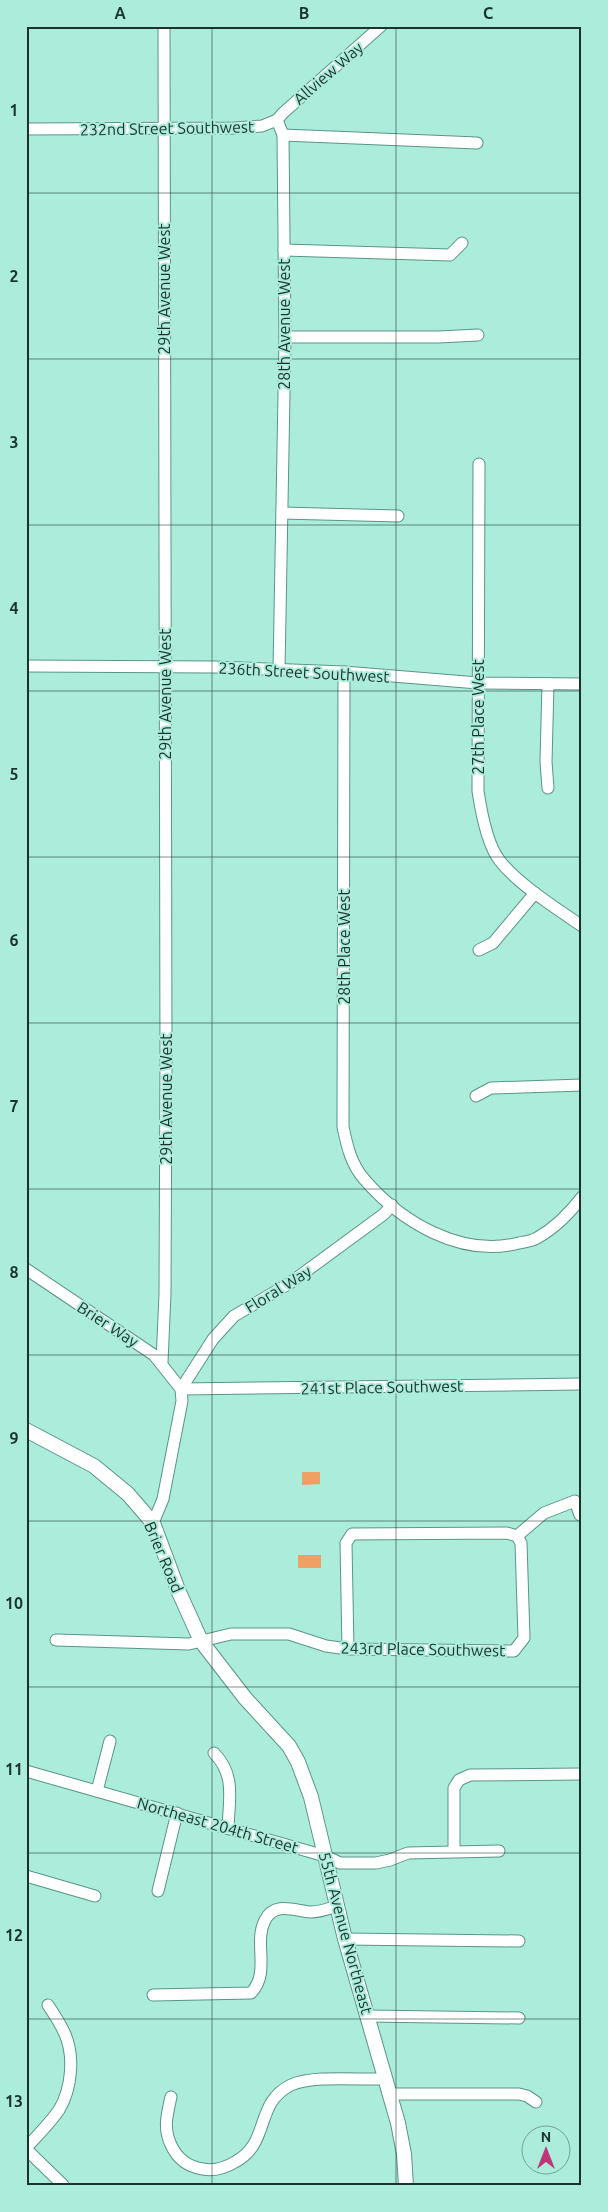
<svg xmlns="http://www.w3.org/2000/svg" width="608" height="2212" viewBox="0 0 608 2212" font-family="Ubuntu,sans-serif">
<style>
.green{fill:#efa065}
.lines{fill:none;stroke-linecap:round;stroke-linejoin:round}
.minor-casing{stroke:#589687;stroke-width:13}
.major-casing{stroke:#589687;stroke-width:16}
.minor{stroke:#fff;stroke-width:11}
.major{stroke:#fff;stroke-width:14}
.grid{fill:none;stroke:#1a342d;stroke-width:1;stroke-opacity:0.55}
.labels{text-anchor:middle;stroke-width:4;stroke-linejoin:round;paint-order:stroke}
.street-label{font-size:16px;fill:#1a342d;stroke:#acecdb}
.neatline{fill:none;stroke:#1a342d;stroke-width:2}
.grid-label{font-size:16px;text-anchor:middle;font-weight:bold;fill:#1a342d}
</style>
<rect width="100%" height="100%" fill="#acecdb"/>
<g class="green">
<polygon points="302,1472 320,1472 320,1484 302,1485"/>
<rect x="298" y="1555" width="23" height="13"/>
</g>
<g class="lines">
<g class="minor-casing">
<g id="minor">
<polyline points="277,120 283,113 381,26"/>
<polyline points="26,129 234,128 262,126 277,120 283,135 477,143"/>
<polyline points="284,250 450,255 462,243"/>
<polyline points="285,337 439,337 478,335"/>
<path d="M 479,464 L 478,791 C 481,811 487,845 500,861 C 518,884 557,909 582,926"/>
<polyline points="282,513 398,516"/>
<polyline points="26,666 214,667 344,672 478,683 582,684"/>
<polyline points="279,670 285,339 283,135"/>
<path d="M 344,672 L 343,1127 C 347,1146 351,1164 364,1179 C 401,1222 461,1258 519,1243 C 525,1242 532,1241 537,1238 C 555,1228 569,1214 582,1197"/>
<polyline points="548,684 546,762 548,788"/>
<polyline points="479,950 493,943 535,893"/>
<polyline points="476,1096 491,1088 582,1085"/>
<polyline points="26,1269 154,1355 181,1389"/>
<polyline points="162,1362 165,1294 166,1058 164,26"/>
<polyline points="181,1389 582,1384"/>
<polyline points="181,1389 213,1339 234,1316 290,1283 384,1214 392,1205"/>
<polyline points="153,1523 163,1499 182,1401 181,1389"/>
<polyline points="517,1536 544,1513 575,1501 580,1515"/>
<polyline points="56,1640 189,1644 231,1634 289,1634 326,1646 348,1649 514,1651 524,1638 521,1543 517,1536"/>
<polyline points="348,1649 346,1543 352,1534 507,1533 517,1536"/>
<path d="M 214,1753 C 236,1775 229,1800 228,1828"/>
<polyline points="26,1771 325,1856 340,1863 376,1863 390,1860 408,1853 499,1851"/>
<polyline points="97,1791 110,1741"/>
<polyline points="454,1851 454,1788 459,1780 470,1775 582,1774"/>
<polyline points="26,1876 95,1896"/>
<polyline points="158,1891 177,1813"/>
<polyline points="345,1939 519,1941"/>
<path d="M 153,1995 L 251,1993 C 271,1972 253,1943 265,1920 C 275,1901 295,1911 311,1912 C 320,1912 328,1909 337,1906"/>
<polyline points="367,2016 519,2018"/>
<polyline points="390,2094 519,2094 527,2096 536,2102"/>
<path d="M 171,2097 C 167,2115 163,2128 171,2145 C 177,2158 188,2167 203,2169 C 214,2171 225,2168 235,2162 C 271,2143 254,2103 291,2085 C 312,2075 360,2080 385,2079"/>
<path d="M 26,2148 C 37,2136 50,2123 59,2110 C 72,2088 75,2055 64,2032 C 60,2023 54,2014 48,2005"/>
<polyline points="26,2149 63,2185"/>
</g>
</g>
<g class="major-casing">
<polyline id="major" points="26,1430 94,1466 128,1494 153,1523 178,1590 201,1641 245,1698 289,1746 298,1762 311,1797 345,1939 398,2123 404,2154 406,2186"/>
</g>
<use href="#minor" class="minor"/>
<use href="#major" class="major"/>
</g>
<path class="grid" d="M 212,26 L 212,2186M 396,26 L 396,2186M 26,193 L 582,193M 26,359 L 582,359M 26,525 L 582,525M 26,691 L 582,691M 26,857 L 582,857M 26,1023 L 582,1023M 26,1189 L 582,1189M 26,1355 L 582,1355M 26,1521 L 582,1521M 26,1687 L 582,1687M 26,1853 L 582,1853M 26,2019 L 582,2019"/>
<g class="labels">
<g class="street-label">
<text transform="translate(328 73) rotate(-41)" y="6">Allview Way</text>
<text transform="translate(167 128) rotate(-1)" y="6">232nd Street Southwest</text>
<text transform="translate(164 289) rotate(-90)" y="6">29th Avenue West</text>
<text transform="translate(284 324) rotate(-90)" y="6">28th Avenue West</text>
<text transform="translate(304 672) rotate(3)" y="6">236th Street Southwest</text>
<text transform="translate(165 694) rotate(-90)" y="6">29th Avenue West</text>
<text transform="translate(478 717) rotate(-90)" y="6">27th Place West</text>
<text transform="translate(344 947) rotate(-90)" y="6">28th Place West</text>
<text transform="translate(166 1099) rotate(-90)" y="6">29th Avenue West</text>
<text transform="translate(278 1289) rotate(-32)" y="6">Floral Way</text>
<text transform="translate(108 1324) rotate(33)" y="6">Brier Way</text>
<text transform="translate(382 1387) rotate(-1)" y="6">241st Place Southwest</text>
<text transform="translate(164 1557) rotate(67)" y="6">Brier Road</text>
<text transform="translate(423 1649) rotate(1)" y="6">243rd Place Southwest</text>
<text transform="translate(218 1825) rotate(16)" y="6">Northeast 204th Street</text>
<text transform="translate(346 1933) rotate(75)" y="6">55th Avenue Northeast</text>
</g>
</g>
<rect width="608" height="2212" fill="none" stroke="#acecdb" stroke-width="55"/>
<g transform="translate(546 2150)"><circle r="24" fill="#acecdb" stroke="#72a295"/>
<path d="M0-4L9 19L0 12L-9 19Z" fill="#be3675"/>
<text y="-8" font-size="14" font-weight="bold" text-anchor="middle" fill="#1a342d">N</text>
</g>
<rect x="28" y="28" width="552" height="2156" class="neatline"/>
<g class="grid-label">
<text x="120" y="19">A</text>
<text x="304" y="19">B</text>
<text x="488" y="19">C</text>
<text x="14" y="116">1</text>
<text x="14" y="282">2</text>
<text x="14" y="448">3</text>
<text x="14" y="614">4</text>
<text x="14" y="780">5</text>
<text x="14" y="946">6</text>
<text x="14" y="1112">7</text>
<text x="14" y="1278">8</text>
<text x="14" y="1444">9</text>
<text x="14" y="1609">10</text>
<text x="14" y="1775">11</text>
<text x="14" y="1941">12</text>
<text x="14" y="2107">13</text>
</g>
</svg>
